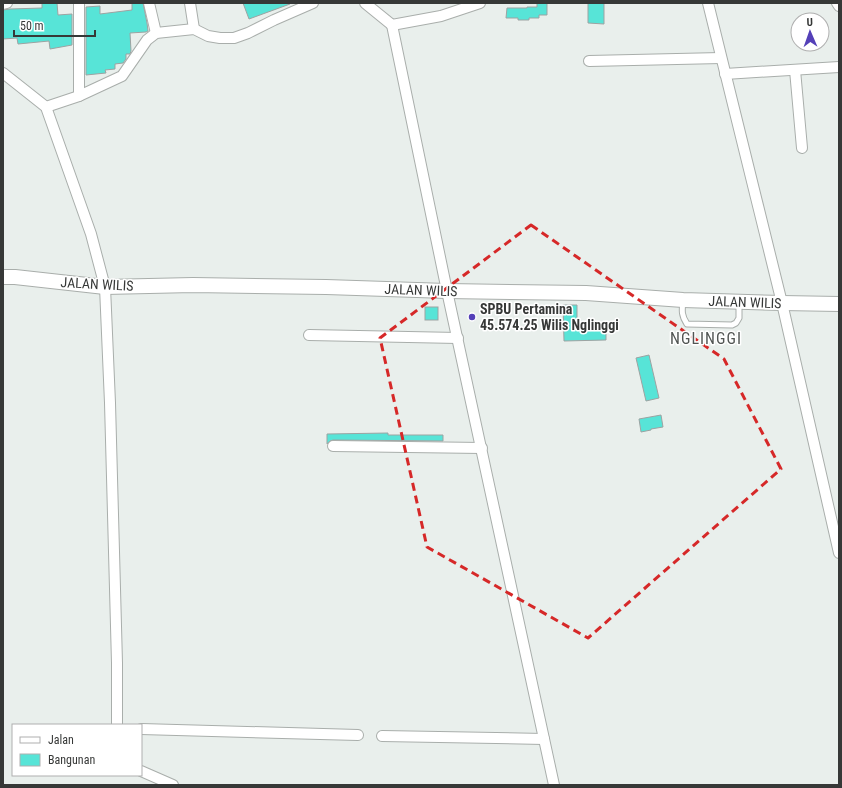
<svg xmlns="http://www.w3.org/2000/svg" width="842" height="788" viewBox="0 0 842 788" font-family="'Roboto Condensed',sans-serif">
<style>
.building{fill:#57e4d7;stroke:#9da3a2}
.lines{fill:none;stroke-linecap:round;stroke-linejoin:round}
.service-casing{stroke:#a9aeab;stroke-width:7}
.minor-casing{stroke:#a9aeab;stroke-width:12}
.secondary-casing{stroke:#a9aeab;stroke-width:16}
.service{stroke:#fff;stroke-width:5}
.minor{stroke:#fff;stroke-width:10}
.secondary{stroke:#fff;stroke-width:14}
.marked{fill:none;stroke:#d62828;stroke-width:3;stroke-dasharray:8 5;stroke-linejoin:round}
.poi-dot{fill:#5440b8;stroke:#fff;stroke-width:1.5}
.labels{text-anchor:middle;stroke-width:3;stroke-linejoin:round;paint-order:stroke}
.street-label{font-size:14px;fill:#363837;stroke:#fff}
.poi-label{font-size:14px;font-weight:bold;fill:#363837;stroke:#fff;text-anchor:start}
.quarter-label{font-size:16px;letter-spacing:1px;fill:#515553;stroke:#fff}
</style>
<rect width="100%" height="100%" fill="#e9efec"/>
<g class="building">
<polygon points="42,3 57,3 58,15 72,14 72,45 50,49 49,41 18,44 17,38 3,39 3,10 10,9 42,8"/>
<polygon points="132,3 143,3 147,23 148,31 146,32 130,33 131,51 130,54 126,54 126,59 123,63 115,64 115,69 105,70 106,73 86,75 86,7 100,6 100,14 132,10"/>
<polygon points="243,3 290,3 290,4 249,19"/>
<polygon points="537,3 547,3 547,15 539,15 539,18 529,18 529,20 518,20 518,18 506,18 507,8 527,8 527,7 537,7"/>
<polygon points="588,3 604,3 604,24 588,23"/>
<polygon points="563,305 577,305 577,328 606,327 606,340 564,341"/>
<rect x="425" y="307" width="13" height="13"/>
<polygon points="649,355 659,398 646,401 636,358"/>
<polygon points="661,415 663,427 651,429 651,430 641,432 639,419"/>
<polygon points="388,433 388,435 443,435 443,441 333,440 330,441 327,444 327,434"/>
</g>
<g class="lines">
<g class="service-casing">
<path id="service" d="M 683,301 C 682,310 681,315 687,324 L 732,325 L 736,323 L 739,318 L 739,304"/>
</g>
<g class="minor-casing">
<g id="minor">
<polyline points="79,3 79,96"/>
<polyline points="149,3 156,33"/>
<polyline points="190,3 194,29"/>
<polyline points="365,3 392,25 441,16 480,3"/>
<polyline points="708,3 782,303 839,553"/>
<polyline points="837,3 839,6"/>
<polyline points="3,4 7,3"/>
<polyline points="392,25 447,291 554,785"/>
<polyline points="589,61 721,58"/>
<polyline points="795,70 802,148"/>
<polyline points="3,73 46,107 91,234 105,287 110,403 117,663 117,725"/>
<polyline points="725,74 839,67"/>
<polyline points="46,107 79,96 122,76 147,40 156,33 194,29 208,36 220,38 234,38 248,33 274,20 313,3"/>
<polyline points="309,335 458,338"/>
<polyline points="333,446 482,448"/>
<polyline points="141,729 358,735"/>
<polyline points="382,736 544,739"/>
<polyline points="141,771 173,785"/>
</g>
</g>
<g class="secondary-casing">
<polyline id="secondary" points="3,277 15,277 105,287 193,285 326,287 447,291 586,293 683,300 782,303 839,304"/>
</g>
<use href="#service" class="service"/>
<use href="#minor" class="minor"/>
<use href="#secondary" class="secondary"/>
</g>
<path class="marked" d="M 531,225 L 724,359 L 781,469 L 588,638 L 427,547 L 380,338 Z"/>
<circle class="poi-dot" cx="472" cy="317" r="4"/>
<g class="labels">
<g class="street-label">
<text transform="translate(97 284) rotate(3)" y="5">JALAN WILIS</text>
<text transform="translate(421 290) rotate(2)" y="5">JALAN WILIS</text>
<text transform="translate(745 302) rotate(2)" y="5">JALAN WILIS</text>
</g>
<g class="poi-label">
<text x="480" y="314">SPBU Pertamina<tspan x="480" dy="16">45.574.25 Wilis Nglinggi</tspan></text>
</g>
<g class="quarter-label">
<text x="706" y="344">NGLINGGI</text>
</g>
</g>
<rect width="842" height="788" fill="none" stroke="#363837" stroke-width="8"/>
<rect x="12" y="724" width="130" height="52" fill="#ffffff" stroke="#afafaf"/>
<rect x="20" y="737" width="20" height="6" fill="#ffffff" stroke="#afafaf"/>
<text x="48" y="744" font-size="12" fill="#363837">Jalan</text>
<rect x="20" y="754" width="20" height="12" fill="#57e4d7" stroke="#afafaf"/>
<text x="48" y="764" font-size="12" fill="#363837">Bangunan</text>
<g transform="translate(810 32) rotate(358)"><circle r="19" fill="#ffffff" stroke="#afafaf"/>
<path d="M0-3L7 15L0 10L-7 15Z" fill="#5440b8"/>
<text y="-6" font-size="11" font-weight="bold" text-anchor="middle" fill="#363837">U</text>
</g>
<path d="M14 30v6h81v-6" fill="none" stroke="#363837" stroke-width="2"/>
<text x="20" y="30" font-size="12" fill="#363837" stroke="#ffffff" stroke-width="3" paint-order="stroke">50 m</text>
</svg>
